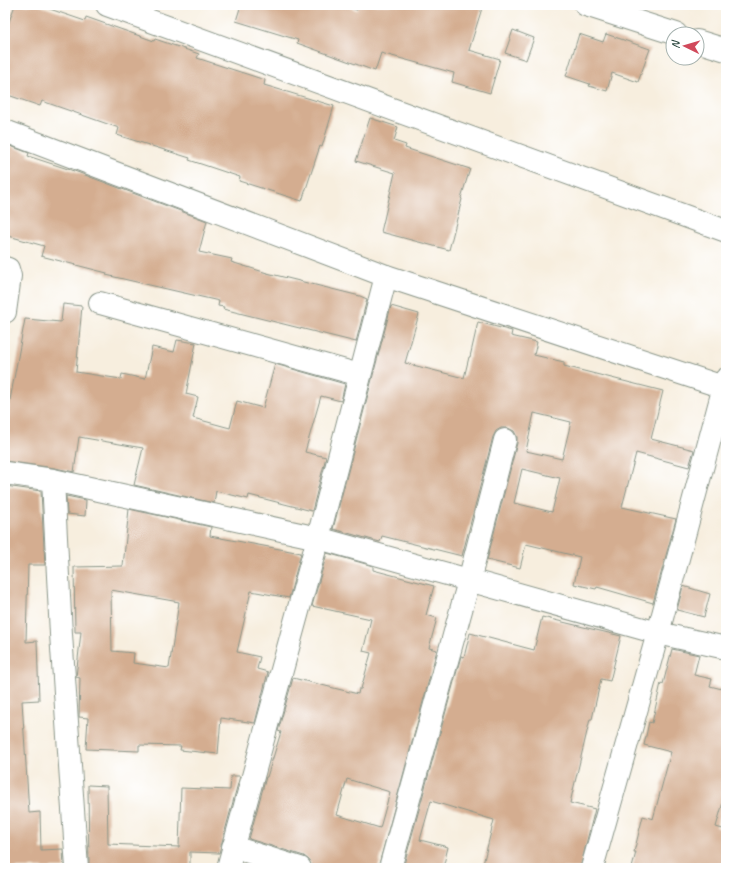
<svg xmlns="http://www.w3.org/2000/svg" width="731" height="873" viewBox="0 0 731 873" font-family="Caveat,sans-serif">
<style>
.building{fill:#d4ad90;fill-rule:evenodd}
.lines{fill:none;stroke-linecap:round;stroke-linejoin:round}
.minor-casing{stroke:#8b9689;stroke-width:24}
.minor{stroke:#fff;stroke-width:22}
</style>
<rect width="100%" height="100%" fill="#fff"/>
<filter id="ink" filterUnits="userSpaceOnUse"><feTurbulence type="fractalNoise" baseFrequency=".025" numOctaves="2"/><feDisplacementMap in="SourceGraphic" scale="8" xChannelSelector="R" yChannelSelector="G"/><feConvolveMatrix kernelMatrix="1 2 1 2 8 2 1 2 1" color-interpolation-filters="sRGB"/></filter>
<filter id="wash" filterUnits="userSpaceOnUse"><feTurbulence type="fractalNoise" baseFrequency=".012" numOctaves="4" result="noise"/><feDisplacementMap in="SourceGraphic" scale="16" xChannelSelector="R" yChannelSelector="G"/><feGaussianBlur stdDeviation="0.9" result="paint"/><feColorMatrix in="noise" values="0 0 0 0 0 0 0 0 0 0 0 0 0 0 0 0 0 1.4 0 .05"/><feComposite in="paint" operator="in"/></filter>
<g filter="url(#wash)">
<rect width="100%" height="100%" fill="#f7eede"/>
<g id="blocks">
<g class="building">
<polygon points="15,5 38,5 85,21 86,17 154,41 155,39 199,54 197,58 265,80 264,85 334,106 322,147 320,146 302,201 239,181 240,177 189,160 190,158 117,135 119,128 42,101 40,106 5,94 5,33"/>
<polygon points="241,5 341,5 357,10 359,5 483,5 469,50 500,59 490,93 452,82 454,73 381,53 375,71 297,43 298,40 236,21"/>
<polygon points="513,30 534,38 526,60 505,53"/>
<polygon points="579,34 603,42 606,34 650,49 638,82 612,73 607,91 589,86 590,84 566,76"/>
<polygon points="370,118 398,127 394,141 406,145 405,148 470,169 461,198 462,199 449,250 381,232 395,173 356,161"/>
<polygon points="5,144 29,153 28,156 77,172 207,221 199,252 232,259 231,262 267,273 360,296 367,299 356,342 223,309 224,307 218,306 219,301 106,275 107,273 41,256 44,246 5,235"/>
<polygon points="63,304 82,306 76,372 121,379 122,374 145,379 152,347 174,352 177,340 196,343 186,394 198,397 193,418 230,428 237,401 263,408 275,364 345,384 341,401 321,396 305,452 326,457 312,511 249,495 248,499 216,491 214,503 134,485 143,448 79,437 74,472 55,468 5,461 5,444 10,400 25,319 61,322"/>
<path d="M 391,306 L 419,314 L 405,363 L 464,378 L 469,357 L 470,357 L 478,322 L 512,331 L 511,336 L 537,342 L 534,355 L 564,362 L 564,366 L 663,391 L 651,439 L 694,450 L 689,467 L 636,453 L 622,507 L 676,519 L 653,603 L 597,587 L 596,589 L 574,584 L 580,557 L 526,544 L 520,568 L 487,560 L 517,443 L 517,437 L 514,431 L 508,428 L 501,428 L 496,431 L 493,437 L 462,556 L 382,536 L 380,542 L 333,529 ZM 534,413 L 571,422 L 562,459 L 526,451 ZM 522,469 L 560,478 L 552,512 L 514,503 Z"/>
<polygon points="5,486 41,491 45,565 28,565 26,642 37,641 39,700 22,701 29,813 40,812 41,850 63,849 64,868 5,868"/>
<polygon points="66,496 86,500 85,516 67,514"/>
<path d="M 129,509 L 211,527 L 210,536 L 301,553 L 289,598 L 251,591 L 237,652 L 260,657 L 257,669 L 268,672 L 255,723 L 221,718 L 218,754 L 180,750 L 181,746 L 139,745 L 139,751 L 86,749 L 88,718 L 79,717 L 80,678 L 76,677 L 81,632 L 75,632 L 74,567 L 123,566 ZM 111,590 L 179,602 L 169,668 L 133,663 L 134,653 L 112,651 Z"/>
<path d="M 327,553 L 373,566 L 373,570 L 434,586 L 426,615 L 437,618 L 429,648 L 437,650 L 378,868 L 312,868 L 309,860 L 304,856 L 249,839 L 266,777 L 267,777 L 281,732 L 278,731 L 293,678 L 358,694 L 359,689 L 361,689 L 371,653 L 363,651 L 371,619 L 312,606 ZM 347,779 L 390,792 L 380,828 L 337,815 Z"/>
<polygon points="683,586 710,594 704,617 677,610"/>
<polygon points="542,617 621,636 610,681 601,679 592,719 590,719 570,803 595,809 580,868 482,868 494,820 431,801 420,840 448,847 443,868 403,868 461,656 464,657 470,633 534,650"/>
<polygon points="672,649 699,655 694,675 712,679 710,686 726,690 726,792 716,827 726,830 726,868 632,868 636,852 634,852 643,816 653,819 671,752 644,745 649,722 652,723 661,683 663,684"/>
<polygon points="231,776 240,776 219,853 190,852 190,868 89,868 88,785 107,786 108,844 179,847 181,788 230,790"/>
</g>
</g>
</g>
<g filter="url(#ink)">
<use href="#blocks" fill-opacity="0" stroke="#8b9689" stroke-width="1"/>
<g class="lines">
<g class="minor-casing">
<g id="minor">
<polyline points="107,5 726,231"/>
<polyline points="586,5 676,34"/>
<polyline points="697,41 726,50"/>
<polyline points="5,131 386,276 726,388"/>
<polyline points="5,268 8,269 10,276 5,312"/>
<polyline points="100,303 360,375"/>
<polyline points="5,473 53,480 318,538 658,633 726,648"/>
<polyline points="53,480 61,634 77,868"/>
<polyline points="233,847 300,868"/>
<polyline points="228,868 318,538 386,276"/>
<polyline points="390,868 469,581 505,440"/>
<polyline points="592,868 658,633 726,379"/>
</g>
</g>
<use href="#minor" class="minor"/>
</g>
</g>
<rect width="731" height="873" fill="none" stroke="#fff" stroke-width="20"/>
<g transform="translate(685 46) rotate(275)"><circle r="19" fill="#ffffff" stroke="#a5b1ae"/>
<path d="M0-3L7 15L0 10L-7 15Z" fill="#d1495b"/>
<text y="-6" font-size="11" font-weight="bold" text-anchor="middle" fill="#1f3d34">N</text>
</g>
</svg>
